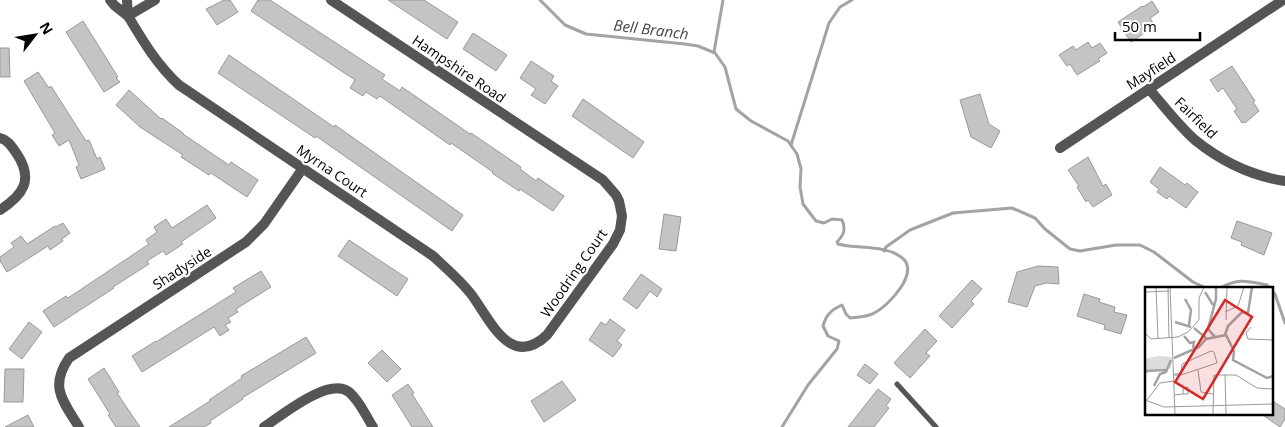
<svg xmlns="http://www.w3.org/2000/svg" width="1285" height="427" viewBox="0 0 1285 427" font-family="'Open Sans',sans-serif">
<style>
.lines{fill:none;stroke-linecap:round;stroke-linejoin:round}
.stream{stroke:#a3a3a3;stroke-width:3}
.building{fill:#c4c4c4;stroke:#999}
.service{stroke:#555;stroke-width:5}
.minor{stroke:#555;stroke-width:10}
.labels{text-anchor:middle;stroke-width:4.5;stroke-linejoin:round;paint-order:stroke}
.street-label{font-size:14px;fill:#000;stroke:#fff}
.water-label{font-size:15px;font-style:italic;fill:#444;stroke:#fff}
.inset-river{fill:none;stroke:#a3a3a3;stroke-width:2.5}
.inset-road{fill:none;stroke:#999;stroke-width:1}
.view{fill:#d62828;fill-opacity:0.15;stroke:#d62828;stroke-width:2.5}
.inset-edge{fill:none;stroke:#000;stroke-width:2.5}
</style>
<rect width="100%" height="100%" fill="#fff"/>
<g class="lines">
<g class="stream">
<path d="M 540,0 L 565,25 L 586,34 L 685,44 L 698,46 L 715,53 L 725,67 L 736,109 L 751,121 L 788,141 L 797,154 L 801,169 L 800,187 L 803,204 L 816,221 L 824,223 L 832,219 L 842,220 C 846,229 844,235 837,242 L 838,244 C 856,249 886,245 901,257 C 921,271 890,304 876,312 C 869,317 859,317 850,318 L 846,314 L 842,305 C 831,310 826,315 823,326 L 828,336 L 839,341 L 837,349 L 808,385 L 782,427"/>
<polyline points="714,52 723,0"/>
<polyline points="791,145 829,23 840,7 852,0"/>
<polyline points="884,251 886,247 910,230 953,213 1012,208 1035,218 1045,229 1070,249 1080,251 1116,245 1140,245 1154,252 1193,282 1206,288"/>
<path d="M 1220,288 C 1239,278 1247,281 1267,285 L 1270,288"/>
<polyline points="1271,290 1275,294 1285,323"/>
</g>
</g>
<g class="building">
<polygon points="224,0 230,0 238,12 217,25 206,9"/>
<polygon points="258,0 270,0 385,75 382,79 400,91 402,87 470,134 471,133 521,167 520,169 536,181 538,178 564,196 553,211 520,189 519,191 492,173 493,172 451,143 450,145 380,96 377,99 366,92 363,96 350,88 355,80 251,11"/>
<polygon points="388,0 424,0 458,22 447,39"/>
<polygon points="1152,1 1159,12 1150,18 1155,26 1131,42 1118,22 1142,6 1143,7"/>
<polygon points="83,21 118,77 116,78 120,82 104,92 66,32"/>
<polygon points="473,33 507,55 496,71 463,49"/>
<polygon points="1088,42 1092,48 1100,43 1107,53 1098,59 1100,61 1077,75 1070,64 1067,66 1059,55 1073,46 1076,50"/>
<polygon points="0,48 9,48 10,77 0,77"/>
<polygon points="229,55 334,127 335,125 463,215 452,231 316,136 315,138 218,73"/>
<polygon points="531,61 554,76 551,81 558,86 545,104 531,95 536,89 520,78"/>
<polygon points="1232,66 1255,101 1253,102 1259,111 1245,123 1244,122 1242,123 1234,111 1237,109 1223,88 1218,92 1210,80"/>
<polygon points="38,72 49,88 51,86 86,141 89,140 97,159 100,157 105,169 81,179 76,167 79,165 69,140 59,146 52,135 55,133 24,81"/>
<polygon points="129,90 161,119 162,118 183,133 183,134 229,165 231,162 258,180 247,197 211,173 209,175 181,157 183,155 140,127 116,105"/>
<polygon points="980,94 989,124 1000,131 991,148 971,137 960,100"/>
<polygon points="583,99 644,142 633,158 572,116"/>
<polygon points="1088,157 1103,186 1106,184 1112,195 1093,207 1088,200 1086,202 1077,187 1079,186 1068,170"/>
<polygon points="1160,167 1185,185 1187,183 1198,192 1186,208 1169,196 1167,199 1157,192 1159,189 1150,182"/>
<polygon points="207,205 216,218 181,242 183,244 166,255 163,251 147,261 149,264 113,287 114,288 54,327 43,311 66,296 68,298 149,244 146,240 157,232 154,227 166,219 172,228"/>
<polygon points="664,214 681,217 676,251 659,249"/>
<polygon points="1237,221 1272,233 1264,255 1241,245 1242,242 1231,238"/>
<polygon points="63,223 70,233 62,239 63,241 50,250 48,246 7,272 0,261 0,257 14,247 11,243 21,236 27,244 55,226 56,227"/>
<polygon points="349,240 408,279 397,296 338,256"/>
<polygon points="1038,266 1058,267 1059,284 1046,283 1035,286 1027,307 1008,302 1017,272"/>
<polygon points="261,271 271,287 236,309 238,312 228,318 231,322 225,325 229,330 220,336 214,327 142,372 132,356 156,341 156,342 236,292 233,288"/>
<polygon points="641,274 662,289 657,297 650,291 637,309 623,299"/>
<polygon points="972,280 982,289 971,301 974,304 952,328 939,316"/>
<polygon points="1084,294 1100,299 1099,302 1115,307 1114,312 1127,315 1121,334 1104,329 1105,325 1077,316"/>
<polygon points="610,319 625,330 617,341 622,345 613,357 589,340 601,322 606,325"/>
<polygon points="29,322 42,332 22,359 9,349"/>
<polygon points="925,329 937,341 926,353 930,356 910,378 894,363"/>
<polygon points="306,337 316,353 242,398 243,399 210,421 211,423 204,427 169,427 210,401 209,400 242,378 241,376"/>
<polygon points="382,350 401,369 387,382 368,363"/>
<polygon points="865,364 878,374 870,384 857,375"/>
<polygon points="104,368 119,392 117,393 140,427 116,427 108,415 110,414 88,379"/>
<polygon points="5,369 24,369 23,402 4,402"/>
<polygon points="562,381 576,400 544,422 531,401"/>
<polygon points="408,384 414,393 412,394 433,427 412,427 392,395"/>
<polygon points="878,389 891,399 886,406 889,408 874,427 848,427"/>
<polygon points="1271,400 1285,409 1285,419 1280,427 1260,413 1271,413"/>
<polygon points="28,415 34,427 5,427"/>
</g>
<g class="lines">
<polyline class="service" points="897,384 936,427"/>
<g class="minor">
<polyline points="110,0 114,5 128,16 127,0"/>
<path d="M 155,0 L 128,16 C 143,41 157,65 179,85 L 433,256 C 446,268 460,280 471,294 C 490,319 510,370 547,335 L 613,244 L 620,230 L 622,216 L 619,201 L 616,195 L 603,180 L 331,0"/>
<path d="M 1149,89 C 1164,106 1178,125 1195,140 C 1221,161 1252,176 1285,181"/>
<path d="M 0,138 C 8,140 12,147 17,154 C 34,180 23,195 0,210"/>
<polyline points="1060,148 1283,0"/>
<path d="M 79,427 C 63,401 49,387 69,358 L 246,242 L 264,224 L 303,168"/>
<path d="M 264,427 C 281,416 329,376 349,392 C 359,400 366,416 373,427"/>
</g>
</g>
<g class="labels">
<g class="street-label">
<text transform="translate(459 69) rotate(34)" y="5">Hampshire Road</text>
<text transform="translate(1151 71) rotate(-33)" y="5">Mayfield</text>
<text transform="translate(1196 118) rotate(44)" y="5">Fairfield</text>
<text transform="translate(332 171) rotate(34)" y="5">Myrna Court</text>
<text transform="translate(182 268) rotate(-33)" y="5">Shadyside</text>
<text transform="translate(574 273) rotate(-55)" y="5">Woodring Court</text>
</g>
<g class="water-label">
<text transform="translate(651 30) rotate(7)" y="5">Bell Branch</text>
</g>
</g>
<g transform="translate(1145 287)">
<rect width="128" height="128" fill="#fff"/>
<path d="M 13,69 L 27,70 L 26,81 L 0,86 L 0,72 Z" fill="#dcdcdc"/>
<path class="inset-river" d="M 60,5 L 68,18M 40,12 L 46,23 L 44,38M 30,35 L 46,40M 49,41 L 61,51M 80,48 L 83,39 L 97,25 L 103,26 L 107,0M 81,48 L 89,64 L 88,73 L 122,91 L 128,89M 39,49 L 45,56 L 49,55 L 48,61M 70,50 L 63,42 L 71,12 L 71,0M 29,71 L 54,60 L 61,52 L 81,48M 0,84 L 21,83M 9,99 L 15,87 L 21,85 L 26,73"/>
<path class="inset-road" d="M 11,0 L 13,52M 23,0 L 24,51M 25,0 L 30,127M 0,5 L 24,4M 80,25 L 93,19 L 99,0M 81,33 L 82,0M 106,40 L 101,46 L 103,52 L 128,53M 0,46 L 6,52 L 33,50 L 43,45 L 54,33 L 54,11 L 59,0M 66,64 L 69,65 L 72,76 L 36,88 L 37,77 ZM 53,83 L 56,105 L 68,107M 35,87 L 36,88 L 28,88 L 30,87 ZM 80,88 L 81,127M 29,108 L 38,107 L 43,107 L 43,100 L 38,102 L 38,107M 0,113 L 19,120 L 128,117M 2,113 L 15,96 L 29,94M 68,127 L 69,88 L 91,88 L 112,101 L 128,102"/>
<path class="view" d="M 80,13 L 107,30 L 58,112 L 30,95 Z"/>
<rect width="128" height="128" class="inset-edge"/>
</g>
<g transform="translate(35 35) rotate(59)" stroke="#ffffff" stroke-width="4" paint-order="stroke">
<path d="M0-4L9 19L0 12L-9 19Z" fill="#000000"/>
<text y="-8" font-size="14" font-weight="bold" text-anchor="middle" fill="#000000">N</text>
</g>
<path d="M1115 32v8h85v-8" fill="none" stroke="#000000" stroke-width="2.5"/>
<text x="1122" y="32" font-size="15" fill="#000000" stroke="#ffffff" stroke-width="4" paint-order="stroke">50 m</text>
</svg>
